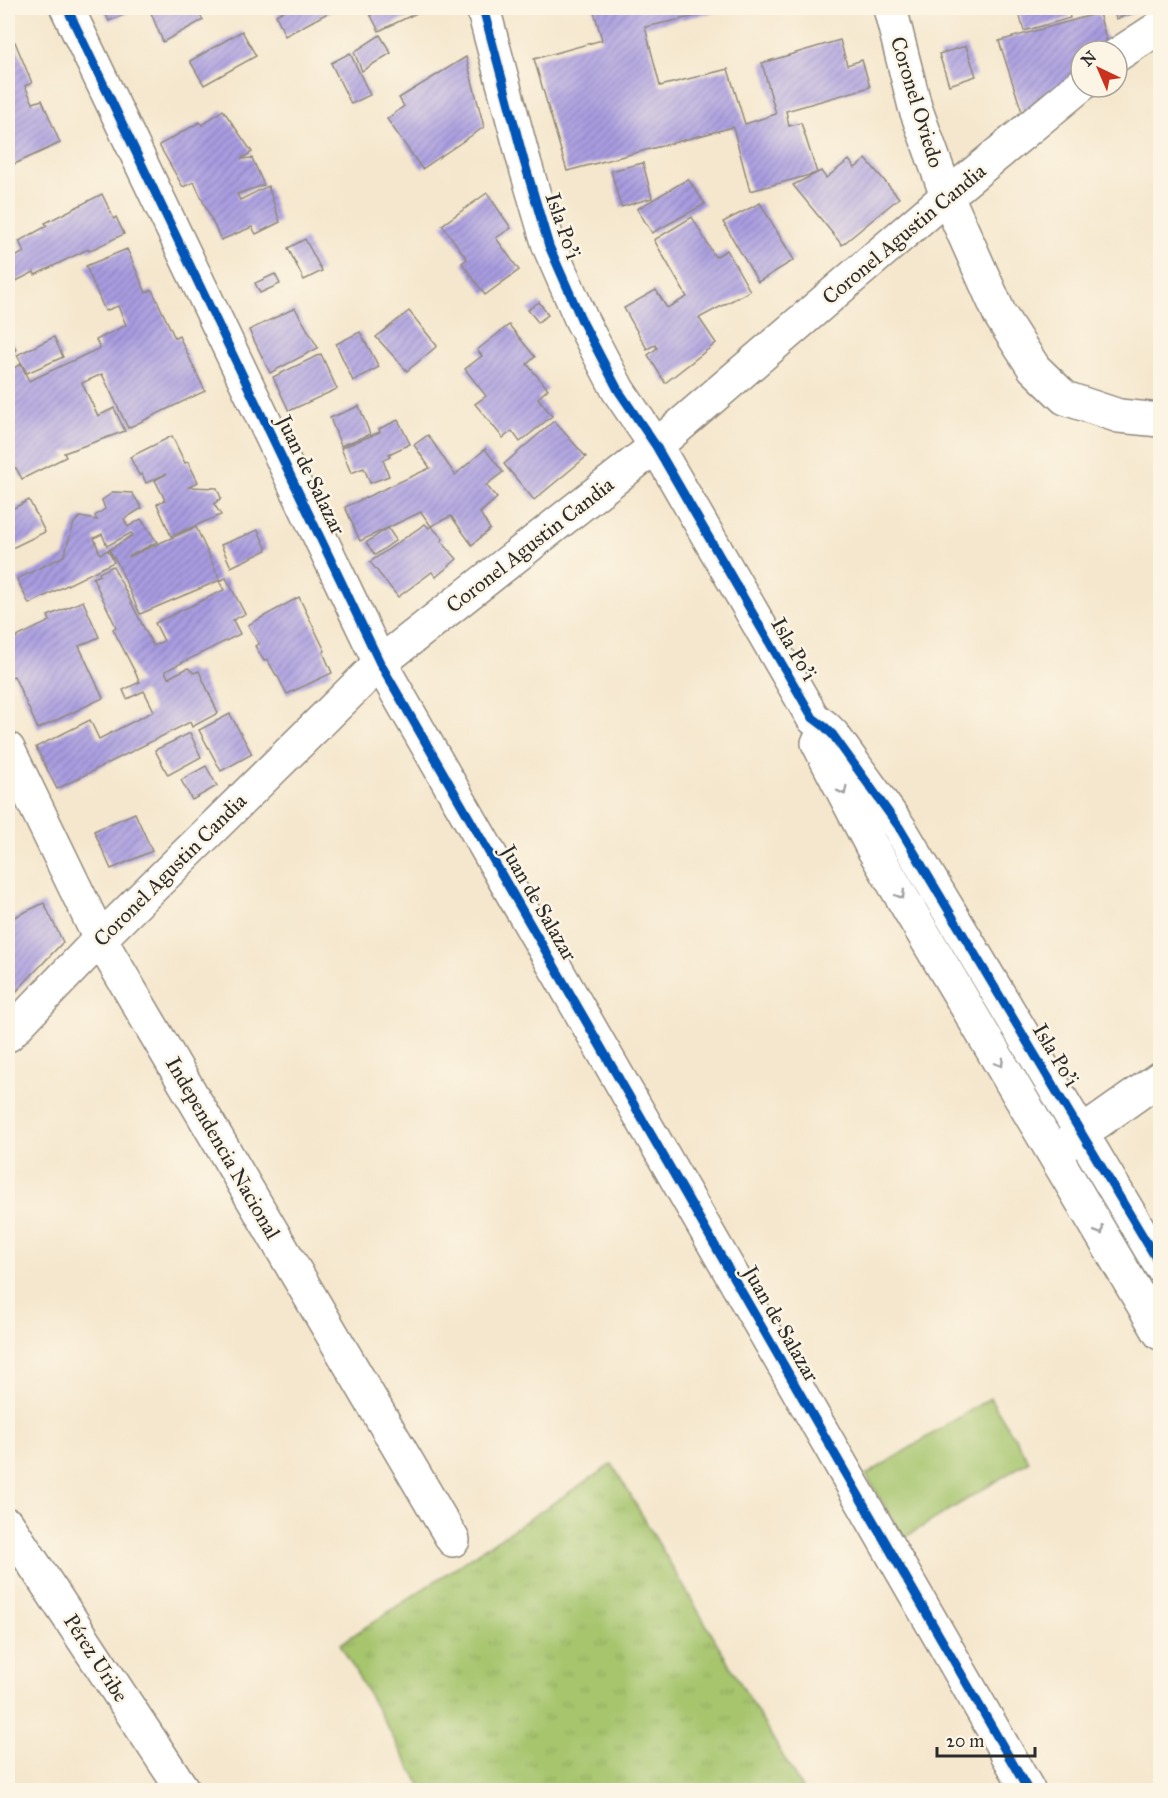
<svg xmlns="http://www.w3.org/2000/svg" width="1168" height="1798" viewBox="0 0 1168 1798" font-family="'IM FELL Great Primer',serif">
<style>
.park{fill:url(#park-tufts);stroke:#68784c;stroke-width:1.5}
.pitch{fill:#a6c56d;stroke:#68784c;stroke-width:1.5}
.building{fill:url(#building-hatch)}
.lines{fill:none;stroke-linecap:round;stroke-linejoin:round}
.minor-casing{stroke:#90897c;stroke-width:36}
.minor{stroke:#fff;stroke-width:33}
.cycleway-casing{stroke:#fcf5e5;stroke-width:13}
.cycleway{stroke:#0057b8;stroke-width:9}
.oneway{stroke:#a0a0a0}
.labels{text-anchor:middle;stroke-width:5;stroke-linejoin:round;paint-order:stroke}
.street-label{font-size:21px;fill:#2b2b2b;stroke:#fcf5e5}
</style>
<defs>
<pattern id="park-tufts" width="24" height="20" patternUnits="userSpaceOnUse" patternTransform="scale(1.5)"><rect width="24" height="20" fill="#a6c56d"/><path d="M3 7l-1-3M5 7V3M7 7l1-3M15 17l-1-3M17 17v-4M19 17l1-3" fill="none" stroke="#8fa95f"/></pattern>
<pattern id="building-hatch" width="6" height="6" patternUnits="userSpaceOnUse" patternTransform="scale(1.5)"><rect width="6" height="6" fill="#a99ce1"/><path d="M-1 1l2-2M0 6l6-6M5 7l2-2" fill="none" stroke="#8a7fb7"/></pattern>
</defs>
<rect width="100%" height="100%" fill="#fcf5e5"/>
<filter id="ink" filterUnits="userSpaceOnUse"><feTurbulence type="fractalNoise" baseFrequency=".0167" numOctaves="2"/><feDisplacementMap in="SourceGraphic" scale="12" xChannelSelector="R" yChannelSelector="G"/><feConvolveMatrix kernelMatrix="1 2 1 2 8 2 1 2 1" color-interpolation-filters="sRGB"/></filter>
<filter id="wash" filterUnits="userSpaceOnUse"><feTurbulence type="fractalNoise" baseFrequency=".008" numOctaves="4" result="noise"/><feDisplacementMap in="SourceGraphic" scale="24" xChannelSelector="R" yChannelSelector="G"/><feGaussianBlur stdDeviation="1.35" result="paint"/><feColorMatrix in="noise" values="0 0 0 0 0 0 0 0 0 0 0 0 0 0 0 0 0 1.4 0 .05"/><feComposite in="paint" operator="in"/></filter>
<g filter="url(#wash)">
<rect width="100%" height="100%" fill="#f5e7cd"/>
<polygon class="park" points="612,1464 803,1790 423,1790 340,1644"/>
<polygon class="pitch" points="990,1398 1029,1461 904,1538 866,1475"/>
<g id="blocks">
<g class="building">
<polygon points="103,8 139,8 109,21"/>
<polygon points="149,8 196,8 203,20 163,42"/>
<polygon points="288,8 337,8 285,36 276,15"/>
<polygon points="367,8 427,8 379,31"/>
<polygon points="593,8 732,8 645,27 660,86 728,69 745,124 776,114 762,63 840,40 847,65 862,60 870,87 786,111 789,126 801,123 817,173 821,171 826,178 849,160 855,168 866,159 899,198 842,245 793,185 817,173 750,191 733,127 567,171 534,59 602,40"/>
<polygon points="1014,8 1068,8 1070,18 1024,31 1019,13 1016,14"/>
<polygon points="1097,8 1133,8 1134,13 1116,19 1113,10 1099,13"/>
<polygon points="1099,13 1109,50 1081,51 1081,71 1023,115 999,41"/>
<polygon points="242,31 256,56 204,85 190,61"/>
<polygon points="380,35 391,53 362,71 354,52"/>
<polygon points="15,42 32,83 25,86 33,103 42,100 60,143 8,167 8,45"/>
<polygon points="966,46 976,76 949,85 939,54"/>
<polygon points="350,53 370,95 351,104 331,63"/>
<polygon points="466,57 484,127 422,169 387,119 404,106 399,98"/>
<polygon points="223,110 252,152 241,159 252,158 264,185 237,194 240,200 268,186 280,222 256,234 252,227 221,240 194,182 183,187 159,145 200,122 202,125"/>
<polygon points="643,163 652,198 621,207 611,171"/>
<polygon points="688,179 705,204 652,233 637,209"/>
<polygon points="487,193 511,228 496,238 519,270 485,295 462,263 467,259 442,225"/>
<polygon points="102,194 114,219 116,217 124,234 89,251 88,249 35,275 34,272 8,285 8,261 24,252 19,241 47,226 45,223"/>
<polygon points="760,203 794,260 758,282 723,222"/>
<polygon points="692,217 715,257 727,250 750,291 699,318 716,343 665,383 648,355 657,348 655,345 647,349 624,308 656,290 667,308 687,297 654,240"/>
<polygon points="305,239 322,271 304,280 288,248"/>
<polygon points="127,249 146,293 152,290 175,338 179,336 205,391 128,428 102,374 82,383 98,416 114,408 125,431 64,453 66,457 22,479 16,468 10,470 8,465 8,371 21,364 29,381 100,348 96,340 126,325 118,306 105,311 86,266"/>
<polygon points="275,274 280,284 260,293 255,283"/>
<polygon points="539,302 548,315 538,322 528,310"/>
<polygon points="295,308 318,348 270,373 249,330"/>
<polygon points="409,311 437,346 407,371 376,337"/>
<polygon points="509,325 535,357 527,364 548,389 538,398 552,416 520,442 512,431 503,438 475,404 486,396 465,369 482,356 477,350"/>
<polygon points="360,332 379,367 353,381 336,344"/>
<polygon points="8,333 16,350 8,355"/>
<polygon points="54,337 63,357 27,373 17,355"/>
<polygon points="321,354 337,389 289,411 273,377"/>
<polygon points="359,406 370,434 341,446 330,418"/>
<polygon points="398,420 410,444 389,454 390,457 383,460 389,476 370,483 364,468 351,473 341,448 380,432 379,429"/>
<polygon points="554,421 586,457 534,500 504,464"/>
<polygon points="428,435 455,475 485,449 503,472 486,485 497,498 480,513 490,529 472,545 451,516 431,526 421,512 360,541 345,507 430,468 414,445"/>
<polygon points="172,436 185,463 188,462 198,482 189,487 217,488 221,498 214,504 221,515 171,536 157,504 165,500 155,480 166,474 146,483 142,474 139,475 130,457"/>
<polygon points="114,492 132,493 142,508 124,519 128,527 141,519 157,542 128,557 196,527 220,580 140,614 117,562 109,550 133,535 131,533 107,546 102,534 94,538 100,554 108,550 114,562 29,604 17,579 64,556 74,523 80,517 97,520 95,516 105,509 102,500"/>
<polygon points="29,500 45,532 8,550 8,511"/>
<polygon points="425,524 429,528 431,526 443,539 441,541 457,559 436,577 432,572 398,597 370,562"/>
<polygon points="388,528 396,540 375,555 366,543"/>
<polygon points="258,530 267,550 231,567 221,545"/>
<polygon points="113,566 153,646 164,641 155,623 224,590 219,581 226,578 245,614 233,620 240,634 165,671 168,678 188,668 194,673 199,671 218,713 192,727 190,722 57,789 36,747 90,720 99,739 154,711 144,691 127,699 123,690 140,682 113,629 116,627 93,578 100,575 99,573"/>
<polygon points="299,597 325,651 323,652 332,673 287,694 277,675 276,675 267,659 264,661 255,646 259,644 248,625"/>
<polygon points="83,601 99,637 79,646 103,698 38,729 14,676 8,679 8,633 15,638 50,621 48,616"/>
<polygon points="230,714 252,754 221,771 199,730"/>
<polygon points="190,733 201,757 168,775 155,750"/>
<polygon points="206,766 217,786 192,800 181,780"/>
<polygon points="135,813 152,851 111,869 94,831"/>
<polygon points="44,903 63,942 8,1000 8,920"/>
</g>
</g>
</g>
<g filter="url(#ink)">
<use href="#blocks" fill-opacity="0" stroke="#90897c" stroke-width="1.5"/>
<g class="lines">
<g class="minor-casing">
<g id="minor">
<polyline points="67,8 380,663 1028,1790"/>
<polyline points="483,8 524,161 549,246 582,321 618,390 656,446 813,718 825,727 833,735 899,827 1160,1265"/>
<polyline points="890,8 915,107 947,196 1000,315 1034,368 1065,398 1119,416 1160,420"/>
<polyline points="1117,55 1160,27"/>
<polyline points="818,743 871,845 1160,1333"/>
<polyline points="8,749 100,939 453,1540"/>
<polyline points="8,1035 100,939 380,663 656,446 947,196 1081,85"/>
<polyline points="1064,1146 1160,1078"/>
<polyline points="8,1525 183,1790"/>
</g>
</g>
<use href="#minor" class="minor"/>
<g class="cycleway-casing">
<g id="cycleway">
<polyline points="67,8 380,663 1028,1790"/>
<polyline points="483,8 524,161 549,246 582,321 618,390 656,446 813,718 825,727 833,735 899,827 1160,1265"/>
</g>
</g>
<use href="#cycleway" class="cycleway"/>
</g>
<defs><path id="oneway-chevron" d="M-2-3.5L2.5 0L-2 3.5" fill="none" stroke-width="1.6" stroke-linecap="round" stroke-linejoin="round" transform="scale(1.5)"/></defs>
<g class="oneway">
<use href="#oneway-chevron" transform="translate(843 791) rotate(63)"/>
<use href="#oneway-chevron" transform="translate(901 895) rotate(59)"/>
<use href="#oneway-chevron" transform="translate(1000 1063) rotate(59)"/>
<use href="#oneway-chevron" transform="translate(1100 1231) rotate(59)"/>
</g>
</g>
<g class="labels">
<g class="street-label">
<text transform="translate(917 102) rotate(73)" y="7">Coronel Oviedo</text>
<text transform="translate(563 226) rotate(71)" y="7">Isla Po'i</text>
<text transform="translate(904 234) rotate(-40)" y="7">Coronel Agustin Candia</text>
<text transform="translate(311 475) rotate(64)" y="7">Juan de Salazar</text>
<text transform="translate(530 545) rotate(-38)" y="7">Coronel Agustin Candia</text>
<text transform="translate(794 649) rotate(60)" y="7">Isla Po'i</text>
<text transform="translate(170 870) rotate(-45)" y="7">Coronel Agustin Candia</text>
<text transform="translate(539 903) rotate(60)" y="7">Juan de Salazar</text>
<text transform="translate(1056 1055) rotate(59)" y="7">Isla Po'i</text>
<text transform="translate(223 1148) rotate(60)" y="7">Independencia Nacional</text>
<text transform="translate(781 1324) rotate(60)" y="7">Juan de Salazar</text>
<text transform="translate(96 1658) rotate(57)" y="7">Pérez Uribe</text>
</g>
</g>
<rect width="1168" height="1798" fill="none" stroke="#fcf5e5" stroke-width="30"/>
<g transform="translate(1099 69) rotate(316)"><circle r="28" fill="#fcf5e5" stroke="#a8a49b" stroke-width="1.5"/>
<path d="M0-4.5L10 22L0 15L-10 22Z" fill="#c8321e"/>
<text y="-9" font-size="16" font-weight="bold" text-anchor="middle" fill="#2b2b2b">N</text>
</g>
<path d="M937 1747v9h98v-9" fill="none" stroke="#2b2b2b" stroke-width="3"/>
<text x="946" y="1747" font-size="18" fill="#2b2b2b" stroke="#fcf5e5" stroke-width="4.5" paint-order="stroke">20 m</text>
</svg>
